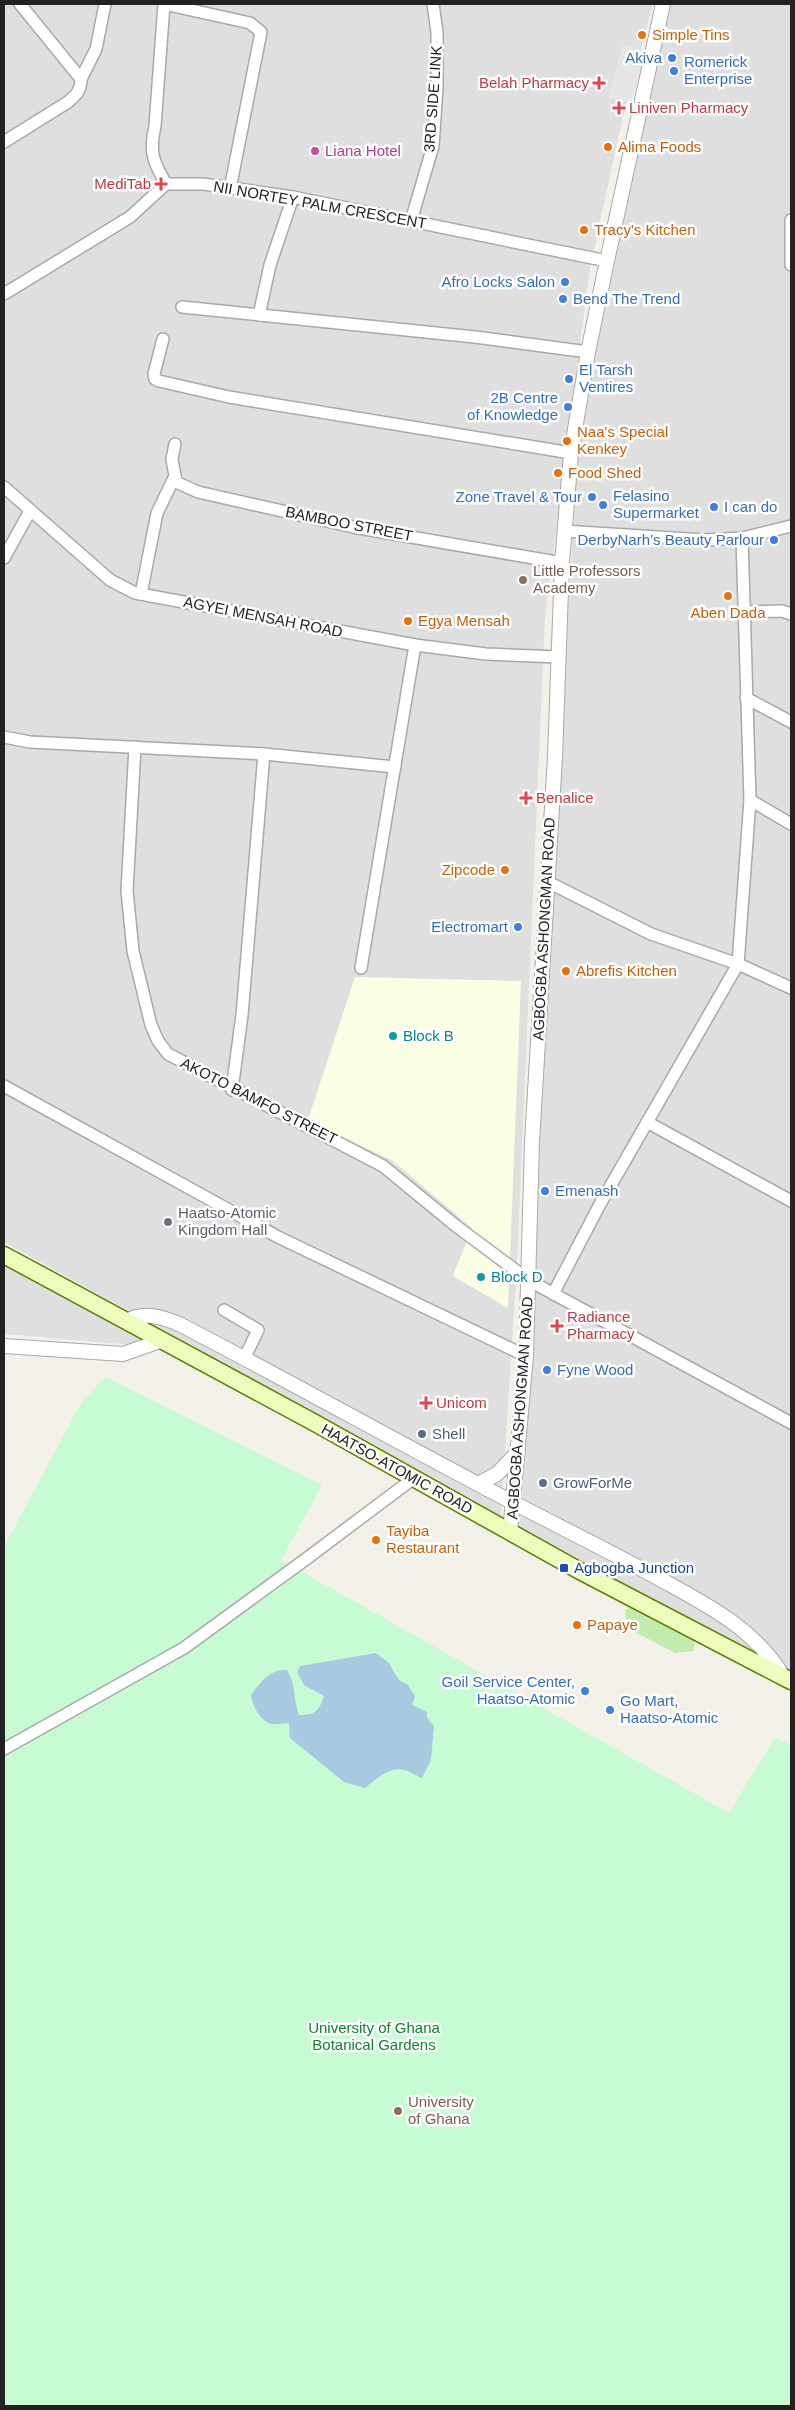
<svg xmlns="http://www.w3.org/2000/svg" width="795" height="2410" viewBox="0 0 795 2410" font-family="Helvetica,sans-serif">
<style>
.residential{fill:#e0dfdf}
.education{fill:#faffe4}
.grass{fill:#c1ecae}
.park{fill:#c6fbd4}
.parking{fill:#e6e6e6}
.water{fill:#a8c9e0}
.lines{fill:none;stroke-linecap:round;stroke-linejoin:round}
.minor-casing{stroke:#a9a9a9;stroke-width:14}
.tertiary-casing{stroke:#a9a9a9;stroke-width:16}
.secondary-casing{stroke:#5b7f02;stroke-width:19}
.minor{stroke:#fff;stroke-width:11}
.tertiary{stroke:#fff;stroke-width:14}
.secondary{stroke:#edfbbd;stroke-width:16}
.food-dot{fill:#e8710a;stroke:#fff;stroke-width:2}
.shop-dot{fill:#3f7fe0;stroke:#fff;stroke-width:2}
.health-dot{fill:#e0444e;stroke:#fff;stroke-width:2}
.hotel-dot{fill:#d1479c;stroke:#fff;stroke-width:2}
.education-dot{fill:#8d6e63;stroke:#fff;stroke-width:2}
.culture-dot{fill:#0f9aa8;stroke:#fff;stroke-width:2}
.worship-dot{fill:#6b7280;stroke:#fff;stroke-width:2}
.service-dot{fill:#5c6f8a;stroke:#fff;stroke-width:2}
.transit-dot{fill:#1a4fb4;stroke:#fff;stroke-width:2}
.labels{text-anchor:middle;stroke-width:5;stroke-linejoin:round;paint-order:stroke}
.food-label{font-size:15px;fill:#c56008;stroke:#fff;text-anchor:start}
.shop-label{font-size:15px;fill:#366cbe;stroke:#fff;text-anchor:start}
.health-label{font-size:15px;fill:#be3a42;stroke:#fff;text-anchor:start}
.street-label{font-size:15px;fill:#222;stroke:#fff}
.hotel-label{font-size:15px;fill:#b23c85;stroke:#fff;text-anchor:start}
.education-label{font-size:15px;fill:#785e54;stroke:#fff;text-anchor:start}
.culture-label{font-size:15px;fill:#0d838f;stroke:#fff;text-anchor:start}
.worship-label{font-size:15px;fill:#5b616d;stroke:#fff;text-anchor:start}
.service-label{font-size:15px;fill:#4e5e75;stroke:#fff;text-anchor:start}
.transit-label{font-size:15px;fill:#164399;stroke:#fff;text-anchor:start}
.park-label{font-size:15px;fill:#09862a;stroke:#fff}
</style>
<rect width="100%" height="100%" fill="#f2f0e8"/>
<g class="residential">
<polygon points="4,4 653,4 624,111 590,268 545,616 517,1263 501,1516 4,1242"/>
<polygon points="662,4 791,4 791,1676 510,1533 530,1250 582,385"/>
<polygon points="4,1254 151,1334 144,1346 4,1334"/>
</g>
<polygon class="education" points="355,977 521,981 508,1308 453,1276 472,1228 393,1161 308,1120"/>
<polygon class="grass" points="631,1606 692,1638 695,1645 693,1651 675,1653 628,1628 625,1611"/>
<polygon class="park" points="105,1377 322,1485 281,1560 729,1813 775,1737 791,1745 791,2406 4,2406 4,1547 81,1403"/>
<polygon class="parking" points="623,44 646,51 631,104 608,97"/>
<path class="water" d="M 376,1653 L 390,1664 L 393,1671 L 400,1681 L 407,1684 L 415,1696 L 412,1705 L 427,1712 L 427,1718 L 434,1726 L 431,1760 L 422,1778 C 415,1776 411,1771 404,1770 C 390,1766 376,1779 365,1788 L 344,1782 L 290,1738 L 289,1723 C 284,1723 277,1725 272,1724 C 261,1722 252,1706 251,1695 C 261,1682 269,1669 287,1670 C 296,1684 293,1699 299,1715 C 314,1716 320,1710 324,1696 L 304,1685 L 297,1672 L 300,1666 Z"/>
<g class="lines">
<g class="minor-casing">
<g id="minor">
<polyline points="164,4 250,23 261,32 230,189"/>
<path d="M 164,4 L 155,126 C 149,153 153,161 166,184"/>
<polyline points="81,79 96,49 105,4"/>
<path d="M 4,142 L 68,102 C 76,95 81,91 81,79 L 20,4"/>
<polyline points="791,220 791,265"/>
<polyline points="411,221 433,146 437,88 437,32 433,4"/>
<polyline points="4,294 130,217 166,184 203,184 293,197 607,261"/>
<polyline points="182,307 475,337 588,352"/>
<polyline points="259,315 270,265 293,197"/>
<polyline points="163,339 154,374 155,379 159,381 229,397 571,453"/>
<polyline points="175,444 172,459 176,482 198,492 353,527 562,563"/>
<polyline points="4,487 110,580 135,593 415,645 486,654 559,657"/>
<polyline points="564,531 704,540 742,538 791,526"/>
<polyline points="4,558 30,511"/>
<polyline points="141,594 157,513 175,476"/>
<polyline points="744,612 782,611 791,614"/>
<polyline points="746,698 791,722"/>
<polyline points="4,737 30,742 264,754 395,767"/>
<polyline points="135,747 127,891 133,951 151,1025 158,1041 168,1054 383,1166 456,1226 530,1281 791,1423"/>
<polyline points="750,800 791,824"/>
<polyline points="546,881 651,934 738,964 791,988"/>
<polyline points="361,968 415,645"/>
<polyline points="4,1086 278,1237 526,1356"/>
<polyline points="232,1090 242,1015 264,754"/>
<polyline points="647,1122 791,1201"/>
<polyline points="553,1294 599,1206 738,964 750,800 742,538"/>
<polyline points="224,1310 258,1330 244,1359"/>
<polyline points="4,1749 184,1648 306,1559 414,1478"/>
</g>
</g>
<g class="tertiary-casing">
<g id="tertiary">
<path d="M 127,1321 C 144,1311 162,1317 179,1324 C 291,1382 401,1444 512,1502 C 562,1528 611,1552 660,1579 C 707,1605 754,1628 783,1676"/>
<polyline points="4,1346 123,1354 163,1340"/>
<polyline points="478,1484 497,1474 518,1452"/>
<polyline points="510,1533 526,1356 532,1142 555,757 562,563 571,453 588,352 607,261 663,4"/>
</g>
</g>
<g class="secondary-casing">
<polyline id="secondary" points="4,1255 315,1423 580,1571 791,1681"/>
</g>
<use href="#minor" class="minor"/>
<use href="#tertiary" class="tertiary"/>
<use href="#secondary" class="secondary"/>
</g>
<g class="food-dot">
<circle cx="642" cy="35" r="5"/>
<circle cx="608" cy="147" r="5"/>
<circle cx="584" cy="230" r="5"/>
<circle cx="567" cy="441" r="5"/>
<circle cx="558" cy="473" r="5"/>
<circle cx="728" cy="596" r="5"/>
<circle cx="408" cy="621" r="5"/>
<circle cx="505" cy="870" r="5"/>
<circle cx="566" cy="971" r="5"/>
<circle cx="376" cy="1540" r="5"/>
<circle cx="577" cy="1625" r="5"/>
</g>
<g class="shop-dot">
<circle cx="672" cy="58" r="5"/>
<circle cx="674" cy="71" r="5"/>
<circle cx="565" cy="282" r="5"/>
<circle cx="563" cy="299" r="5"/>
<circle cx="569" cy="379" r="5"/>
<circle cx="568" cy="407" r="5"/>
<circle cx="592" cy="497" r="5"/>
<circle cx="603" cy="505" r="5"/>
<circle cx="714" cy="507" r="5"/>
<circle cx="774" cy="540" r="5"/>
<circle cx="518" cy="927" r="5"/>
<circle cx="545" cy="1191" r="5"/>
<circle cx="547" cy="1370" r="5"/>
<circle cx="585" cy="1691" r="5"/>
<circle cx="610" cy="1710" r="5"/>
</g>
<g class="health-dot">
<path d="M596.5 75.5h5v5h5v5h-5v5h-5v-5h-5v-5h5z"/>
<path d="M616.5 100.5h5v5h5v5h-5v5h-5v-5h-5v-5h5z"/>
<path d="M158.5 176.5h5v5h5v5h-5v5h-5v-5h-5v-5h5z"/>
<path d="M523.5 790.5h5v5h5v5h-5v5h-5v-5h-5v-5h5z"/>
<path d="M554.5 1318.5h5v5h5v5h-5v5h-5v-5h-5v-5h5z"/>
<path d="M423.5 1395.5h5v5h5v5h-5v5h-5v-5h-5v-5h5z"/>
</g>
<circle class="hotel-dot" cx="315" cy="151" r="5"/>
<g class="education-dot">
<circle cx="523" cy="580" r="5"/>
<circle cx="398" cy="2111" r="5"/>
</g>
<g class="culture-dot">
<circle cx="393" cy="1036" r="5"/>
<circle cx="481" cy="1277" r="5"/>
</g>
<circle class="worship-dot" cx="168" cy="1222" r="5"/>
<g class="service-dot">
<circle cx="422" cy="1434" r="5"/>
<circle cx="543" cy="1483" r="5"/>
</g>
<rect class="transit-dot" x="559" y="1563" width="10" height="10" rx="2.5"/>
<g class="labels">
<g class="food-label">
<text x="652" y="40">Simple Tins</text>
<text x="618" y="152">Alima Foods</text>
<text x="594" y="235">Tracy's Kitchen</text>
<text x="577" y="437">Naa's Special<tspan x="577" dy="17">Kenkey</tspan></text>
<text x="568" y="478">Food Shed</text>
<text x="728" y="618" text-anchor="middle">Aben Dada</text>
<text x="418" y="626">Egya Mensah</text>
<text x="495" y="875" text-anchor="end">Zipcode</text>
<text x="576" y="976">Abrefis Kitchen</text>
<text x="386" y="1536">Tayiba<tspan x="386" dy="17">Restaurant</tspan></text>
<text x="587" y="1630">Papaye</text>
</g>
<g class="shop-label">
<text x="662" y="63" text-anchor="end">Akiva</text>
<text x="684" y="67">Romerick<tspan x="684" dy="17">Enterprise</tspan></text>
<text x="555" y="287" text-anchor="end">Afro Locks Salon</text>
<text x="573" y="304">Bend The Trend</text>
<text x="579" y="375">El Tarsh<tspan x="579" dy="17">Ventires</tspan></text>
<text x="558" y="403" text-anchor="end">2B Centre<tspan x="558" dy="17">of Knowledge</tspan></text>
<text x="613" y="501">Felasino<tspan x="613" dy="17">Supermarket</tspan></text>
<text x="582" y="502" text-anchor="end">Zone Travel &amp; Tour</text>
<text x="724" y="512">I can do</text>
<text x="764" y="545" text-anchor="end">DerbyNarh’s Beauty Parlour</text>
<text x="508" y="932" text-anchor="end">Electromart</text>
<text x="555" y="1196">Emenash</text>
<text x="557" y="1375">Fyne Wood</text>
<text x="575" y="1687" text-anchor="end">Goil Service Center,<tspan x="575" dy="17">Haatso-Atomic</tspan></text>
<text x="620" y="1706">Go Mart,<tspan x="620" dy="17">Haatso-Atomic</tspan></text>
</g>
<g class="health-label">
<text x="589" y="88" text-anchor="end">Belah Pharmacy</text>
<text x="629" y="113">Liniven Pharmacy</text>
<text x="151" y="189" text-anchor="end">MediTab</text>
<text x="536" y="803">Benalice</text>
<text x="567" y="1322">Radiance<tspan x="567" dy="17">Pharmacy</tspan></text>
<text x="436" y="1408">Unicom</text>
</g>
<g class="street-label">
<text transform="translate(433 99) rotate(-86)" y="5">3RD SIDE LINK</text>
<text transform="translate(320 205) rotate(10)" y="5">NII NORTEY PALM CRESCENT</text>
<text transform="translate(349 524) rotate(11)" y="5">BAMBOO STREET</text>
<text transform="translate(263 617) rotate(11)" y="5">AGYEI MENSAH ROAD</text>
<text transform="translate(544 929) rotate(-87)" y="5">AGBOGBA ASHONGMAN ROAD</text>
<text transform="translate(259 1101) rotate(27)" y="5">AKOTO BAMFO STREET</text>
<text transform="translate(520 1408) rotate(-86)" y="5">AGBOGBA ASHONGMAN ROAD</text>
<text transform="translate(397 1469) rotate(29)" y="5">HAATSO-ATOMIC ROAD</text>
</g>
<g class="hotel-label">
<text x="325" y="156">Liana Hotel</text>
</g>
<g class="education-label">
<text x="533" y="576">Little Professors<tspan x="533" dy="17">Academy</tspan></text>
<text x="408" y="2107">University<tspan x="408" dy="17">of Ghana</tspan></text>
</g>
<g class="culture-label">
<text x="403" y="1041">Block B</text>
<text x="491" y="1282">Block D</text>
</g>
<g class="worship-label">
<text x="178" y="1218">Haatso-Atomic<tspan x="178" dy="17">Kingdom Hall</tspan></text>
</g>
<g class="service-label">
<text x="432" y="1439">Shell</text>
<text x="553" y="1488">GrowForMe</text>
</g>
<g class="transit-label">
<text x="574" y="1573">Agbogba Junction</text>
</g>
<g class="park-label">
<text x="374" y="2033">University of Ghana<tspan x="374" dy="17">Botanical Gardens</tspan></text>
</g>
</g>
<rect width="795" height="2410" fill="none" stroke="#222222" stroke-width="10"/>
</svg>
